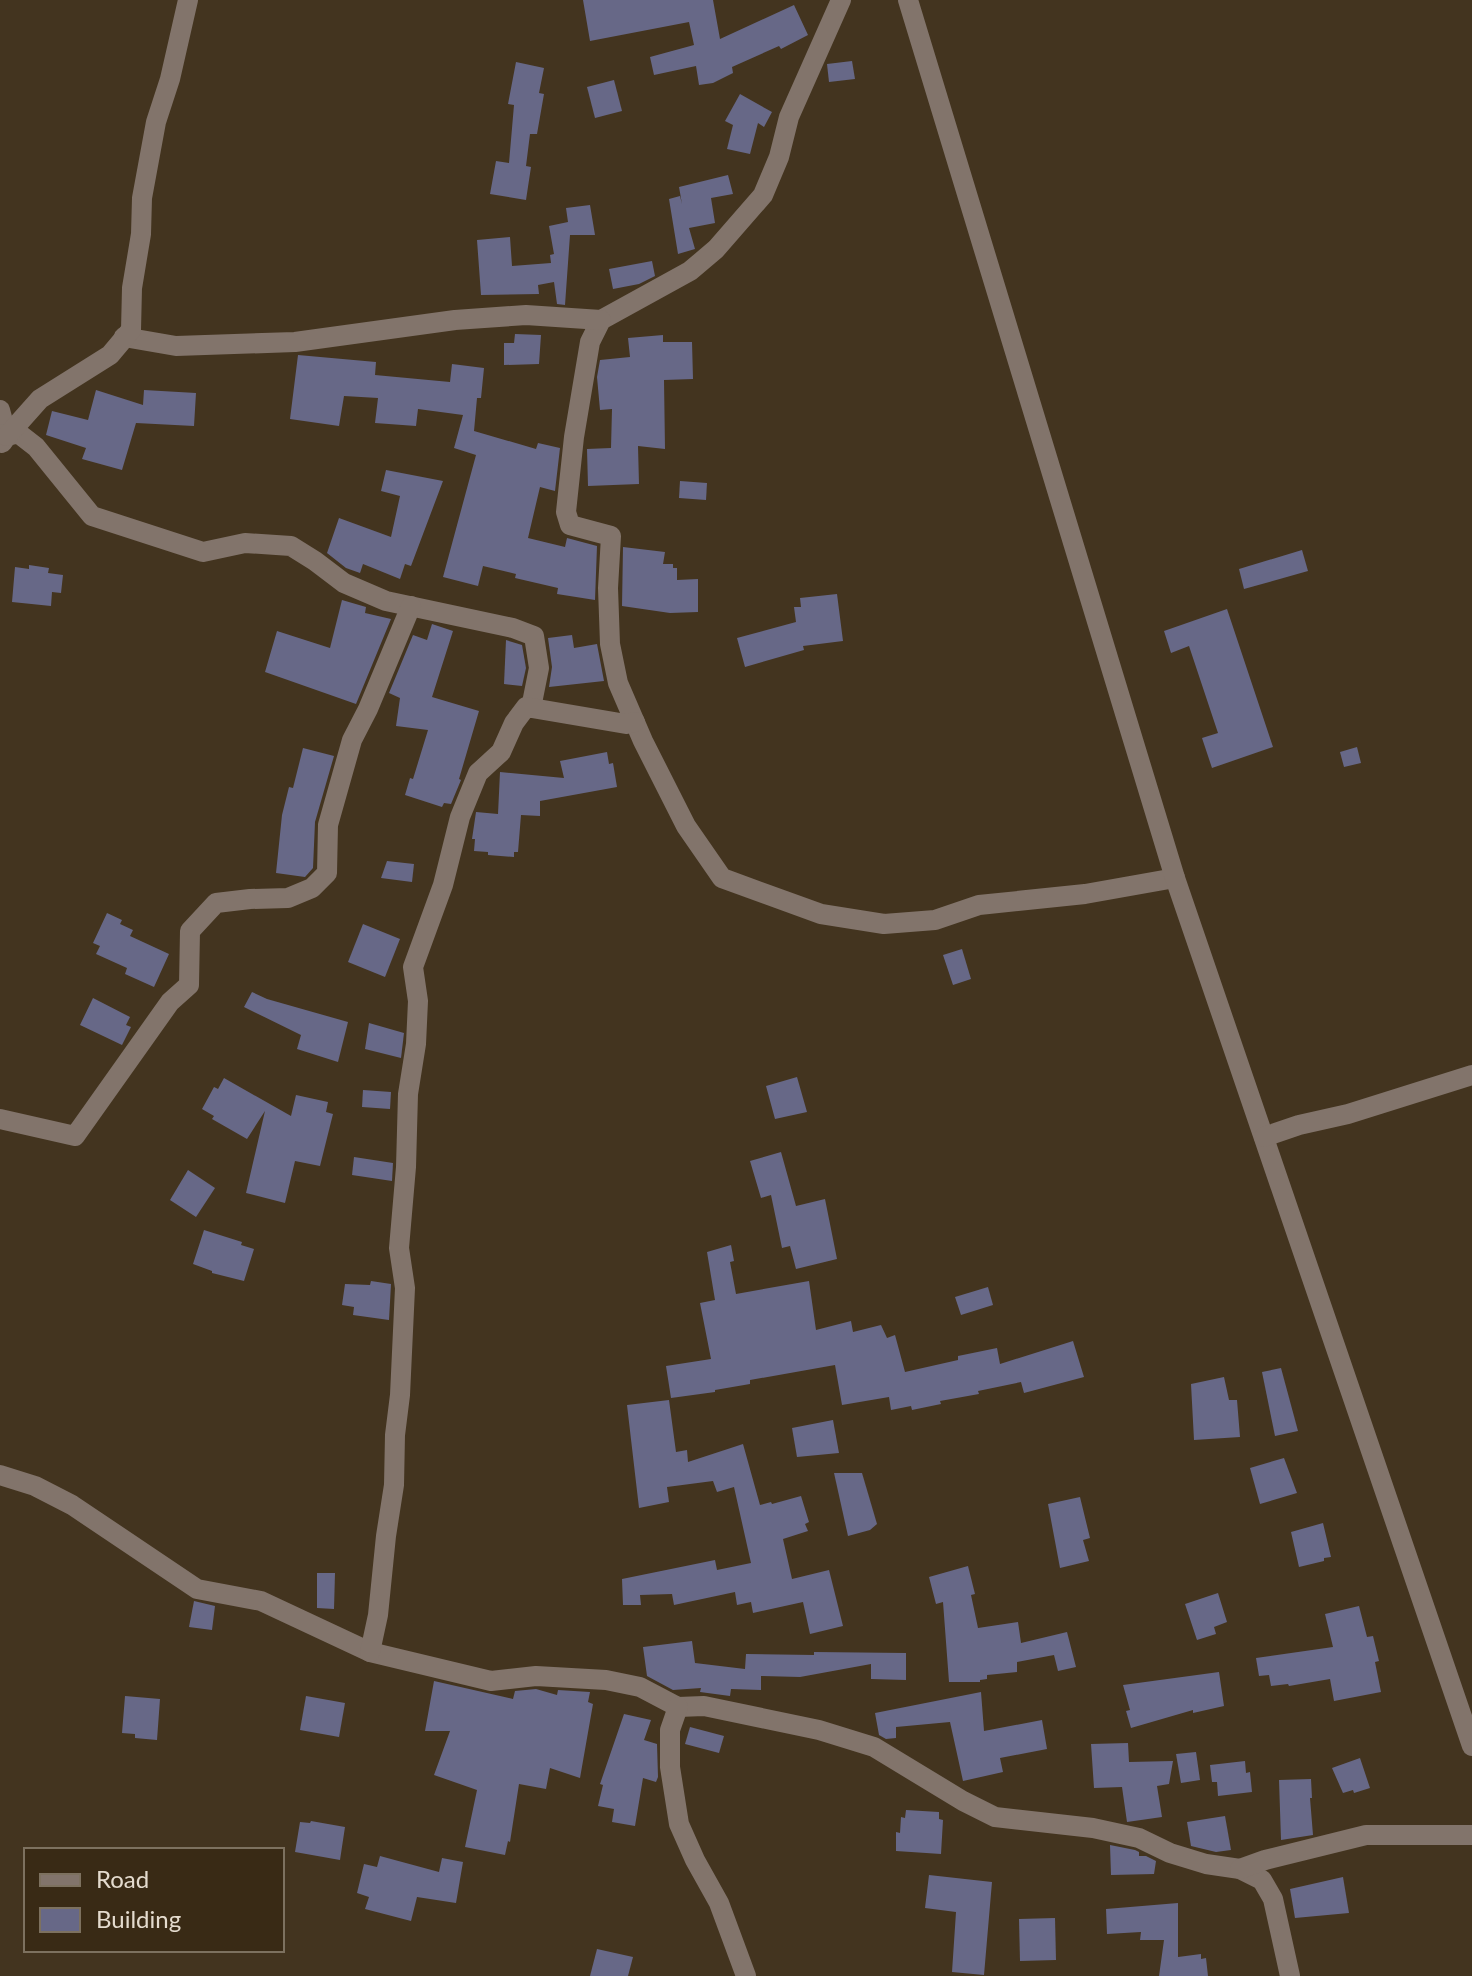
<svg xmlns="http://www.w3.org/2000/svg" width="1472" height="1976" viewBox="0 0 1472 1976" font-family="Lato,sans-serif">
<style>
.building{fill:#676887}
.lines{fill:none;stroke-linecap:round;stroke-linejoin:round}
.minor{stroke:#82746b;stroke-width:20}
</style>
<rect width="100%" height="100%" fill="#43341f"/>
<g class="building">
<polygon points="583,0 713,0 720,39 794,5 808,35 781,49 779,46 732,67 733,73 713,83 699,85 696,66 654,75 650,57 694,45 689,22 590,41"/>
<polygon points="852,61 855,79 829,82 827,64"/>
<polygon points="516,62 544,68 539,93 544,94 537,134 530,134 526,166 531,167 526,200 490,194 496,161 509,163 514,105 508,104"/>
<polygon points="614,80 622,111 595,118 587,87"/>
<polygon points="740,94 772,112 764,127 758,123 750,154 727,149 733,125 725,121"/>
<polygon points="728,175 733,194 711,198 715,223 689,228 695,249 678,254 669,199 680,196 682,204 679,187"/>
<polygon points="590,205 595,235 570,235 565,305 557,304 554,282 538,285 539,294 481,295 477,240 510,237 512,266 551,263 550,255 554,254 549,226 568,222 566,208"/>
<polygon points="652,261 655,276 639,284 613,289 609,269"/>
<polygon points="515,334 541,335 539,364 504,365 504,343 514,343"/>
<polygon points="663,335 663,342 692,342 693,379 664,380 665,449 638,446 639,484 588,486 587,449 611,448 612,409 600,410 597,377 600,360 630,357 628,338"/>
<polygon points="298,355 376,362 375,375 450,382 452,364 484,368 481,398 477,398 474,431 536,449 538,443 560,448 555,491 540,487 528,538 565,547 567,538 597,546 595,600 557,594 558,588 515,578 516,574 483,566 478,586 443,577 476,455 454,448 463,415 418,409 416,426 375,423 378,398 344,396 339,426 290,419"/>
<polygon points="96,390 143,405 144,390 196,393 194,426 136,423 122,470 82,459 86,448 46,435 52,411 88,420"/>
<polygon points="386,470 443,481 411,566 405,564 400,579 363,564 360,573 346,568 327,553 339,518 391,537 400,496 381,491"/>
<polygon points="680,481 707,483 706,500 679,498"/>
<polygon points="623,547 665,552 663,564 673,564 673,568 677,568 677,580 698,579 698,612 670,613 622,606"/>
<polygon points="1302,550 1308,571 1244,589 1239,569"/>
<polygon points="29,565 49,568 48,573 63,575 61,593 52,592 51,606 12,602 15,567 29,569"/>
<polygon points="837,594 843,641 803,646 804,650 745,667 737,638 796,622 794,607 801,607 800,598"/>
<polygon points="342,600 366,607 365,613 391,619 356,704 265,672 277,631 330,648"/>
<polygon points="1227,609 1273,747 1212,768 1202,738 1218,733 1189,646 1171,653 1164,631"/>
<polygon points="432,624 453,631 432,697 479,711 459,779 461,780 451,804 444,803 442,807 405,795 410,778 413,779 428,730 396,726 400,698 389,693 413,635 427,640"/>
<polygon points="572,635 574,648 597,644 604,681 549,687 552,667 548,638"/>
<polygon points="506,640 522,645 526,668 522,686 504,684"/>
<polygon points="1357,747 1361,763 1344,767 1340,752"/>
<polygon points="303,748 334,756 315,822 313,868 305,877 276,873 282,815 289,787 293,788"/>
<polygon points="607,752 609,764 613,763 617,787 540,801 540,816 521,815 518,852 514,852 514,857 488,855 488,852 474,851 475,839 472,839 476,812 498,814 500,772 564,778 560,761"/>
<polygon points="387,861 414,864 412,882 381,878"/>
<polygon points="107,913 122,920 120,924 133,930 130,936 169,954 154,987 125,974 127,968 96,954 100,946 93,943"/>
<polygon points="363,924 400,939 385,977 348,962"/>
<polygon points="962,949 971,979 953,985 943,955"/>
<polygon points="252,992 267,999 348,1022 338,1062 297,1049 301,1035 244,1007"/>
<polygon points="93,998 130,1017 126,1025 131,1027 122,1045 80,1025"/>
<polygon points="369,1023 404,1033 401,1058 365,1049"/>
<polygon points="797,1077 807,1112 775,1119 766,1086"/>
<polygon points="224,1078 291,1116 296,1095 328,1102 326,1112 333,1114 320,1166 295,1161 285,1203 246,1193 265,1111 247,1139 212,1119 214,1116 202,1109 214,1087 218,1089"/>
<polygon points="363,1090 391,1092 390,1109 362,1107"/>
<polygon points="781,1152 796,1206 825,1199 837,1259 796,1269 790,1246 782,1248 771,1195 761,1198 750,1161"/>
<polygon points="354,1157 393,1163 392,1181 352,1175"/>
<polygon points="188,1170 215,1188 196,1217 170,1200"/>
<polygon points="204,1230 242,1242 241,1245 254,1249 244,1281 212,1273 212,1271 193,1264"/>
<polygon points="731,1245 734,1261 730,1262 736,1294 809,1281 816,1330 851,1321 853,1332 881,1325 887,1338 895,1335 905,1372 958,1360 958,1356 997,1348 1000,1364 1073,1341 1084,1377 1024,1393 1021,1382 978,1391 979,1394 940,1401 941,1404 912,1410 911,1406 891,1410 889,1397 842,1405 835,1365 750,1380 750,1384 715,1390 715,1392 671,1398 666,1366 711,1359 700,1303 715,1300 707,1252"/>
<polygon points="371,1281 391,1284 389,1320 353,1315 354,1307 342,1305 345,1284 370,1285"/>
<polygon points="988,1287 993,1305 961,1315 955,1297"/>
<polygon points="1281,1368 1298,1431 1275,1436 1262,1372"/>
<polygon points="1224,1377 1229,1400 1237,1400 1240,1437 1194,1440 1191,1384"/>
<polygon points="669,1400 676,1452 687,1450 688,1462 743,1444 760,1505 771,1502 772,1504 801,1496 809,1522 805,1524 808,1531 783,1539 792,1579 829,1570 843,1626 810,1634 803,1602 753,1613 751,1602 737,1605 735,1592 674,1605 672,1594 640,1595 641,1605 623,1605 622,1579 715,1560 717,1570 751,1563 734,1487 717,1492 713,1481 667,1487 669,1502 639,1508 627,1405"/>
<polygon points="833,1420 839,1453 797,1457 792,1428"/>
<polygon points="1284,1458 1297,1493 1260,1504 1250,1468"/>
<polygon points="834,1473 862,1473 877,1524 870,1530 848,1536"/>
<polygon points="1080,1497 1090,1538 1083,1540 1089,1561 1060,1568 1048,1504"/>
<polygon points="1323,1523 1331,1557 1324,1558 1324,1561 1299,1567 1291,1532"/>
<polygon points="968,1566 975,1594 971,1595 978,1628 1018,1622 1021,1643 1067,1632 1076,1667 1058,1671 1054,1655 1017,1662 1017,1672 987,1675 987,1679 980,1680 980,1682 949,1682 943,1602 936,1604 929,1577"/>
<polygon points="317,1573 335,1573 334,1609 317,1608"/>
<polygon points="1218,1593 1227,1622 1214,1627 1216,1634 1197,1640 1185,1604"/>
<polygon points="194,1601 215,1606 212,1630 189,1627"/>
<polygon points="1359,1606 1367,1637 1373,1636 1379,1661 1375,1662 1381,1692 1334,1701 1330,1679 1289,1686 1288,1684 1271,1686 1269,1675 1259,1676 1256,1658 1333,1647 1325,1614"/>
<polygon points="692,1641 695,1663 745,1669 746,1654 814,1655 814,1652 906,1653 906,1680 871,1679 871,1664 800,1677 761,1676 761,1690 731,1689 730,1696 700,1692 701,1688 673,1690 647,1676 643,1647"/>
<polygon points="1219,1672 1224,1706 1193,1713 1193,1710 1131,1728 1126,1711 1130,1710 1123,1685"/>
<polygon points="434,1681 513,1699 515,1691 536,1689 557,1695 558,1690 590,1692 588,1702 593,1704 580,1778 550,1768 546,1789 519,1784 510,1842 508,1841 505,1855 465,1847 477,1790 434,1775 450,1731 425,1731"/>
<polygon points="981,1692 984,1731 1042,1720 1047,1749 1000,1758 1003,1772 963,1781 950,1722 896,1727 896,1738 886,1739 879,1735 875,1713"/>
<polygon points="125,1696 160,1699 157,1740 135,1738 135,1734 122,1733"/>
<polygon points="306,1696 345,1703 339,1737 300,1730"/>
<polygon points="624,1714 651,1720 644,1740 657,1744 658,1777 656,1782 643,1778 635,1826 612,1822 614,1809 598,1806 603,1785 600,1784"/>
<polygon points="690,1727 724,1736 719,1753 685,1744"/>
<polygon points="1128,1743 1129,1762 1173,1761 1169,1784 1157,1786 1162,1817 1127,1822 1122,1787 1094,1788 1091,1744"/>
<polygon points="1196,1752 1200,1780 1181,1783 1176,1754"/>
<polygon points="1360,1758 1370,1788 1354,1793 1353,1790 1343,1793 1332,1768"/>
<polygon points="1245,1761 1246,1773 1250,1772 1252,1792 1218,1796 1217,1782 1212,1782 1210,1765"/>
<polygon points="1311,1779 1312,1798 1310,1798 1313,1835 1281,1840 1279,1780"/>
<polygon points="906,1810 939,1812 939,1819 943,1820 941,1854 896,1851 896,1832 900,1833 901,1817 905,1818"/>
<polygon points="1225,1816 1231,1850 1216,1852 1191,1846 1187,1822"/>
<polygon points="311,1821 345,1827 340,1860 295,1852 300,1822 310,1823"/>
<polygon points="1110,1845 1135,1850 1139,1852 1139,1856 1146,1856 1156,1861 1154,1874 1111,1875"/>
<polygon points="380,1856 439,1872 442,1858 463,1862 456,1903 417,1897 411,1921 365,1909 369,1897 357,1893 364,1864 377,1867"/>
<polygon points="929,1875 992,1882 984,1975 952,1972 956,1912 925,1908"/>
<polygon points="1343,1877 1349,1913 1295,1918 1290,1889"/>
<polygon points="1178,1903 1178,1957 1201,1954 1201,1959 1206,1958 1208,1976 1159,1976 1164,1940 1140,1940 1141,1932 1107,1934 1106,1909"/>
<polygon points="1055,1918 1056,1960 1020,1961 1019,1919"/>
<polygon points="597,1949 633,1957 628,1976 590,1976"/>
</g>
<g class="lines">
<g class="minor">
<polyline points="841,0 789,117 779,157 763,195 716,249 690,271 601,320 590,342 574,437 566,512 570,525 611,536 608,588 610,644 618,683 643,741 686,826 722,878 821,914 884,924 935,920 979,905 1085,894 1175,878"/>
<polyline points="908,0 1175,878 1472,1746"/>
<polyline points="124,337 176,346 295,342 455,320 526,315 601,320"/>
<polyline points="0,410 7,436 2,443"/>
<polyline points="0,434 7,436 18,433 36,447 92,516 203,552 245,543 291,546 315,561 344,583 386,601 513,628 534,636 539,668 531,708"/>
<polyline points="7,436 40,399 110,355 131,330 132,288 141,234 142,198 156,122 170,79 188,0"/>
<polyline points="0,1119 75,1136 170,1002 189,985 190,931 216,903 250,899 288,898 312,888 327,873 328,825 352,740 368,709 411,606"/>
<polyline points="1264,1137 1299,1125 1348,1114 1472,1075"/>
<polyline points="0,1475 35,1486 72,1505 197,1589 261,1601 370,1652 491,1681 536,1676 606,1680 640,1687 678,1707 704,1706 819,1730 874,1747 963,1801 995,1817 1093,1828 1139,1838 1170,1853 1206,1864 1240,1869 1262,1880 1273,1899 1290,1976"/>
<polyline points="370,1652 378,1615 386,1536 394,1485 395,1435 400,1395 405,1288 399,1248 406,1167 408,1094 416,1044 418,1001 413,967 443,885 460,817 478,773 501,752 514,723 526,707 626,724 635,722"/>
<polyline points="678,1707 670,1730 670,1767 679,1824 695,1860 719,1903 746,1976"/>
<polyline points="1240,1869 1265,1860 1366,1835 1472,1835"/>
</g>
</g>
<rect x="24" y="1848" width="260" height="104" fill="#392a15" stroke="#7d715f" stroke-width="2"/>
<rect x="40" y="1874" width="40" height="12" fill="#82746b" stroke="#7d715f" stroke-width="2"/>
<text x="96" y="1888" font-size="24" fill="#e4dbce">Road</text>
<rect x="40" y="1908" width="40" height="24" fill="#676887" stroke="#7d715f" stroke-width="2"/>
<text x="96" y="1928" font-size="24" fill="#e4dbce">Building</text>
</svg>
